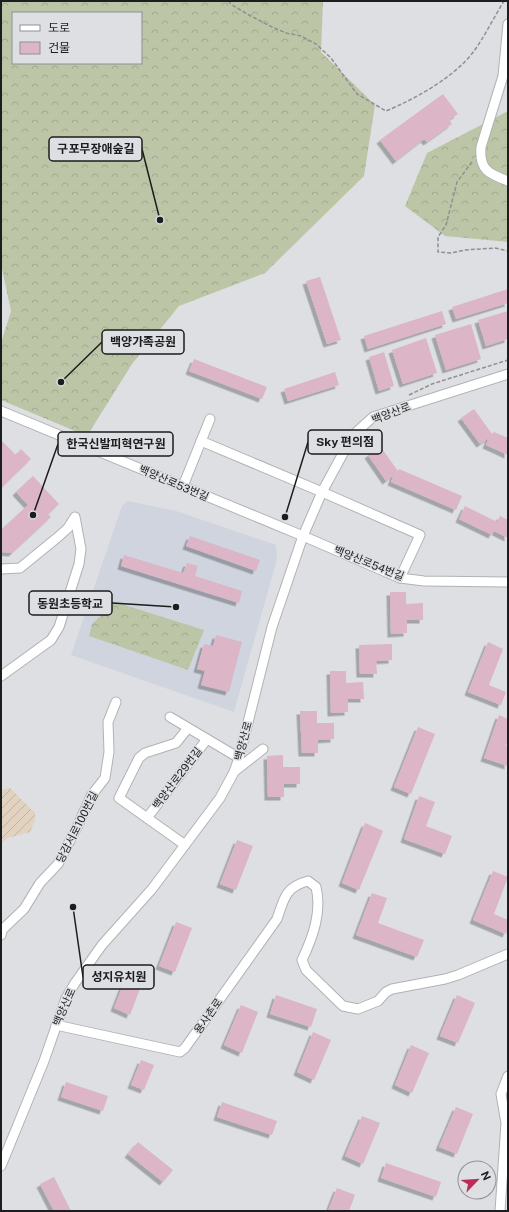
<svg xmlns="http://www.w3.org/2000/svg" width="509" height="1212" viewBox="0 0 509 1212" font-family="'Public Sans','Noto Sans KR',sans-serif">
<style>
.built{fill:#cfd4de}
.industrial{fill:url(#industrial-furrows)}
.forest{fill:url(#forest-crowns);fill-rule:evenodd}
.building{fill:#dcb5c6;filter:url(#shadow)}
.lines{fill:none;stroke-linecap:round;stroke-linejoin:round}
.minor-casing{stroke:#b0b2b5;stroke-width:11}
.path{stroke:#8e9092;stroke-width:1.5;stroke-dasharray:4 2;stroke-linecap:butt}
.minor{stroke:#fff;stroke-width:9}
.labels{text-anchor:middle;stroke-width:3;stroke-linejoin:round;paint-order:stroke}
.street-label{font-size:11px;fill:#1c1d1e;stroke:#dddfe2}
.leader{fill:none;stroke:#1c1d1e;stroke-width:1.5}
.callout-dot{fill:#1c1d1e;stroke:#dddfe2;stroke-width:1.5}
.callout{fill:#dddfe2;stroke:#1c1d1e;stroke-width:1.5}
.callout-label{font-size:12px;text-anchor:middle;font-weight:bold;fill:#1c1d1e}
</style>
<defs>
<pattern id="industrial-furrows" width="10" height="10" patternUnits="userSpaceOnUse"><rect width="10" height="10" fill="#e2d2c0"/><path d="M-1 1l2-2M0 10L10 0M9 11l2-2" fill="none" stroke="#c1b4a5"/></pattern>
<pattern id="forest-crowns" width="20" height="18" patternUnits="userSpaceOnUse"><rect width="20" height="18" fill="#bcc6a7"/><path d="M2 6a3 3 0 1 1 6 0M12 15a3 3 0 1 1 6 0" fill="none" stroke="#a1aa8f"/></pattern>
<filter id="shadow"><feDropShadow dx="-3.5" dy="3.5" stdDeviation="0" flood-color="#0004"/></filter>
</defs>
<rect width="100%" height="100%" fill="#dddfe2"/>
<polygon class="built" points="127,501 176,511 276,545 277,559 234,712 71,655 122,506"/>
<polygon class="industrial" points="10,788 35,813 35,820 30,832 8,838 1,843 1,790"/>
<g class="forest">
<path d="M 1,1 L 323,1 L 321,52 L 375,105 L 364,176 L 265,273 L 179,306 L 132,364 L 87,436 L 1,400 L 1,343 L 11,311 L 1,264 ZM 13,13 L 141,13 L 141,63 L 13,63 Z"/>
<polygon points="508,111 508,242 445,236 405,206 427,153"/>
<polygon points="115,602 204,630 188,670 89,636 92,624"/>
</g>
<g class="building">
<polygon points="443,94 458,114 449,120 452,124 427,142 424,139 396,161 380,140"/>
<polygon points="320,277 341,340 327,344 306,281"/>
<polygon points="508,289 508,303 456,319 452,307"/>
<polygon points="442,311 446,324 368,349 364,336"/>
<polygon points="508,311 508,339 486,346 478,320"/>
<polygon points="471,324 481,359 446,370 435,335"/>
<polygon points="426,338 437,373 403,384 392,350"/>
<polygon points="384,352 394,386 379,391 369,357"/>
<polygon points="194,359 267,387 262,399 189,371"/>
<polygon points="335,372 339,385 288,401 284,389"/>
<polygon points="474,409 492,434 494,432 508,438 508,455 486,445 489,438 480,444 461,418"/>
<polygon points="1,440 16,455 21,449 31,459 1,488"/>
<polygon points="380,446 398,471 399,469 462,496 456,510 391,482 394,475 386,481 368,455"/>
<polygon points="33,476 59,504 48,514 51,517 12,553 1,552 1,530 28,505 16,492"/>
<polygon points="465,506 497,522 500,516 508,520 508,538 494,531 492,535 459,519"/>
<polygon points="190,536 260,560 256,571 186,546"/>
<polygon points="124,555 183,573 187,563 198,566 195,576 242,591 239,603 121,566"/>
<polygon points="390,592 406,592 406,604 423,603 423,620 407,620 407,633 391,634"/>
<polygon points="216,635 242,642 229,692 201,685 205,671 197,669 204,644 213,646"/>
<polygon points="488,642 503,649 489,685 506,692 501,705 468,692"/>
<polygon points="392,644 392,660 376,661 377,674 360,674 359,645"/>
<polygon points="330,671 346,671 346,683 363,682 364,699 348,699 348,712 331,713"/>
<polygon points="300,711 317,711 317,723 334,723 334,739 318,740 318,753 302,753"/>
<polygon points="499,715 508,719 508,740 506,746 508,746 508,766 484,758"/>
<polygon points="418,727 435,734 411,794 394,787"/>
<polygon points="283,755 283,767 300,767 300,784 284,784 284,797 268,797 267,756"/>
<polygon points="419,796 435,802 426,826 452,836 445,854 404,839"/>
<polygon points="365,823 383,831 359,890 342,883"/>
<polygon points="237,840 253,846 236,890 220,884"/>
<polygon points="493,871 508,877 494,914 508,920 508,929 506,934 473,920"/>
<polygon points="372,893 387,898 378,923 424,940 417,957 356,935"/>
<polygon points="176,922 192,928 175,972 159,966"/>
<polygon points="131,964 147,970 130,1015 114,1008"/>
<polygon points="276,995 317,1009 311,1027 270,1014"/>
<polygon points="457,995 475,1003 458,1043 440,1036"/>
<polygon points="241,1005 258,1012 242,1053 224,1045"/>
<polygon points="313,1032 331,1040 314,1080 297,1072"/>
<polygon points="411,1045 429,1053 412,1093 395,1085"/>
<polygon points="141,1060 154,1065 144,1090 131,1085"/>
<polygon points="66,1082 108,1096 103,1111 61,1097"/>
<polygon points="222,1102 277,1121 272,1135 217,1117"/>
<polygon points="456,1107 473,1114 457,1154 439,1147"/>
<polygon points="362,1116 380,1123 363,1164 345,1156"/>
<polygon points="138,1142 173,1170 163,1182 128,1154"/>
<polygon points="386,1163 441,1182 436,1197 381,1178"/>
<polygon points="54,1177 71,1211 54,1211 40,1184"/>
<polygon points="337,1188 355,1195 349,1211 328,1211"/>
</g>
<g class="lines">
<g class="minor-casing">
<g id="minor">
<path d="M 508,24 L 503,76 L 481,147 C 479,170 489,174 508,181"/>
<polyline points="1,411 303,536 400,578 424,581 508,582"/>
<polyline points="201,441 322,492 420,535 400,578"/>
<polyline points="183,486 210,419"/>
<polyline points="1,569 20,568 58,537 68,528 75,517 81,549 79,564 59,627 51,640 1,676"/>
<polyline points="170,717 239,758"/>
<polyline points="235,771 263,749"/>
<polyline points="147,818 207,739"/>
<polyline points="185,845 119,798 139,758 145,753 176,743 188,728"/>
<polyline points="1,935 2,930 24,909 40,883 58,864 79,823 91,796 105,778 109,752 108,722 116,702"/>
<path d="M 56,1025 L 180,1052 L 185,1048 L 277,919 C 284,899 285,887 308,881 L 316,887 C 322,912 313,937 302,960 L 306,970 L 343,1006 L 358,1009 L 378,1001 L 386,992 L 392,989 L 445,979 L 458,975 L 508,954"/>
<polyline points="1,1166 44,1061 66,998 75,983 102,945 152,889 220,798 234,772 239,758 272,627 303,536 322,492 353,435 373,417 508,374"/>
<polyline points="500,1211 506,1123 501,1094 508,1076"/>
</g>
</g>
<g class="path">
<path d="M 228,1 L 232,5 L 249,15 L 270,26 L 286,33 L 301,36 L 316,44 L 331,58 L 357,94 L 386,111 C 415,99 455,77 474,51 C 485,36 494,17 504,1"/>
<polyline points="472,162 457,182 446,225 438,237 438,252 451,253 465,250 495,248 508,251"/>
<polyline points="409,395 432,384 508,360"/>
</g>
<use href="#minor" class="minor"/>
</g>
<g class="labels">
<g class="street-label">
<text transform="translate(391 413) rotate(-21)" y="4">백양산로</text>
<text transform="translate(174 483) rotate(23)" y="4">백양산로53번길</text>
<text transform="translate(369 563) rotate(22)" y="4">백양산로54번길</text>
<text transform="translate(243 741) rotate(-75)" y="4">백양산로</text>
<text transform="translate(177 778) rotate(-53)" y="4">백양산로29번길</text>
<text transform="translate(77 827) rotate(-63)" y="4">당감서로100번길</text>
<text transform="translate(64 1007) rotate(-66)" y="4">백양산로</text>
<text transform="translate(208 1016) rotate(-55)" y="4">용사촌로</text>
</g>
</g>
<path class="leader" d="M160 220L142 149M61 382L102 342M285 517L308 442M33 515L58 444M176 607L112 603M73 907L83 977"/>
<g class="callout-dot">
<circle cx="160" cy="220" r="4"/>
<circle cx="61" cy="382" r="4"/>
<circle cx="285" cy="517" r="4"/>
<circle cx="33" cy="515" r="4"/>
<circle cx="176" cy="607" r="4"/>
<circle cx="73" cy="907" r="4"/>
</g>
<g class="callout">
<rect x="49" y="137" width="93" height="24" rx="4"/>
<rect x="102" y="330" width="82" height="24" rx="4"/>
<rect x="308" y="430" width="74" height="24" rx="4"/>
<rect x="58" y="432" width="115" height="24" rx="4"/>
<rect x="29" y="591" width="83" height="24" rx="4"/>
<rect x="83" y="965" width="71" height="24" rx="4"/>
</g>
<g class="callout-label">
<text x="96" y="153">구포무장애숲길</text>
<text x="143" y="346">백양가족공원</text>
<text x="345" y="446">Sky 편의점</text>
<text x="116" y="448">한국신발피혁연구원</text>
<text x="70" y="608">동원초등학교</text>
<text x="119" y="981">성지유치원</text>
</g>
<rect width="509" height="1212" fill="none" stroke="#1c1d1e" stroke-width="4"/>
<rect x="12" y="12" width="130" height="52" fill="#dddfe2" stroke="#909194"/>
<rect x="20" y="25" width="20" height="6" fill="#ffffff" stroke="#909194"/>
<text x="48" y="32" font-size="12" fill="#1c1d1e">도로</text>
<rect x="20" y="42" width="20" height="12" fill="#dcb5c6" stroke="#909194"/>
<text x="48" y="52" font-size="12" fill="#1c1d1e">건물</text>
<g transform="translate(477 1180) rotate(65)"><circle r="19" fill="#dddfe2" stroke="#909194"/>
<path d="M0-3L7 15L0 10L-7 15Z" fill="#bc2c56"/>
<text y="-6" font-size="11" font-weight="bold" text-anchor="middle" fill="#1c1d1e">N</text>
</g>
</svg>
